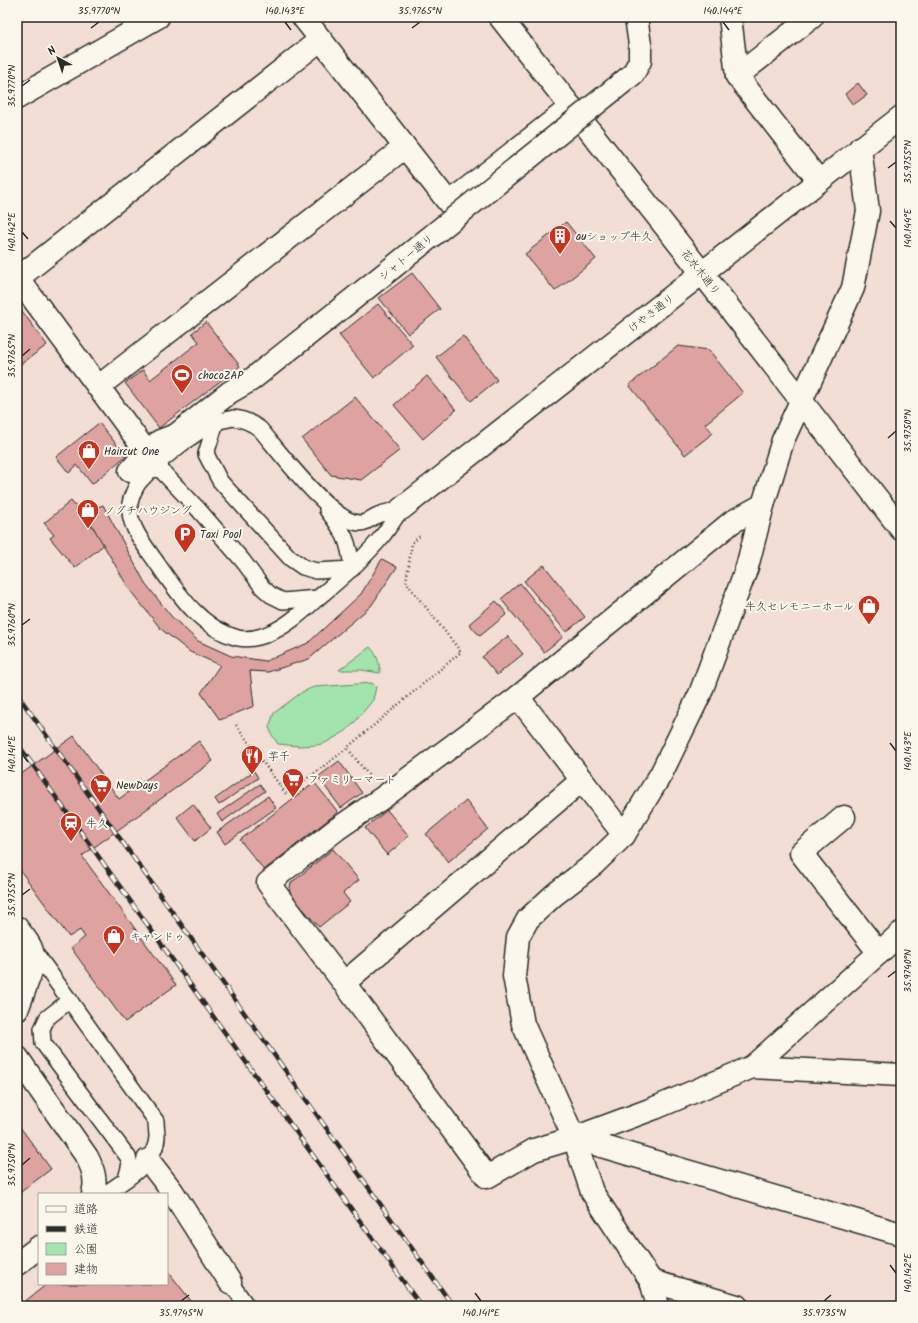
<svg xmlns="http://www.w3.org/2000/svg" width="918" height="1323" viewBox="0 0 918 1323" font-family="Kalam,'Klee One',sans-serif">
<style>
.green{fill:#a3e4ad;stroke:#67886c}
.building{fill:#dea3a0;stroke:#2b2b2b}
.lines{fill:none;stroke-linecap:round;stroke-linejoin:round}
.service-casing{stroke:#2b2b2b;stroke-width:18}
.pedestrian-casing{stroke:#2b2b2b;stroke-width:25}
.minor-casing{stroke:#2b2b2b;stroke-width:25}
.tertiary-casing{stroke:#2b2b2b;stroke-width:25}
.secondary-casing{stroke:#2b2b2b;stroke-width:25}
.path{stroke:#2b2b2b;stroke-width:2.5;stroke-dasharray:1 3;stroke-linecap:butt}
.service{stroke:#fbf7ec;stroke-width:15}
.pedestrian{stroke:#fbf7ec;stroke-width:22}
.minor{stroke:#fbf7ec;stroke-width:22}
.tertiary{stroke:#fbf7ec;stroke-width:22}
.secondary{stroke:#fbf7ec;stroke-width:22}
.rail-casing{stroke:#2b2b2b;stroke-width:4.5}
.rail{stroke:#fbf7ec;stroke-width:3;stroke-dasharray:9;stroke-linecap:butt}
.pedestrian-bridge-casing{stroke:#2b2b2b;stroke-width:25;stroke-linecap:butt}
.pedestrian-bridge{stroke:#fbf7ec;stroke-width:22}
.ticks{fill:none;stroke:#2b2b2b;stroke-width:1.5}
.labels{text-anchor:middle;stroke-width:4;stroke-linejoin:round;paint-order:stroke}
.poi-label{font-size:11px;fill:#2b2b2b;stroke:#fbf7ec;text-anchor:start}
.street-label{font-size:11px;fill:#2b2b2b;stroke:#fbf7ec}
.neatline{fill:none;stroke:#2b2b2b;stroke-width:1.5}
.ticks-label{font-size:10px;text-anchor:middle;fill:#2b2b2b}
</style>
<rect width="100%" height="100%" fill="#f2ded5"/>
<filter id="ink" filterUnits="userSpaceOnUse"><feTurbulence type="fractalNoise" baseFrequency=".025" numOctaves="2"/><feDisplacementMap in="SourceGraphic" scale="8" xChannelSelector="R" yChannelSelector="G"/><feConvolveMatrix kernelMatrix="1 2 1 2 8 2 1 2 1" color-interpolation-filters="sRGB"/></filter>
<g filter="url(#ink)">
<g class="green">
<path d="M 370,647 C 377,654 380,664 380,673 L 361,670 L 339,670 Z"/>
<polygon points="372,683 376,687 373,700 354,723 346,731 325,743 317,745 299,746 278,744 272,735 269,727 274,713 302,692 314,687"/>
</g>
<g class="building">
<polygon points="858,83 867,95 853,105 845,94"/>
<polygon points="566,222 596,259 555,291 525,254"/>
<polygon points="412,273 440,309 408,334 379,298"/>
<polygon points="378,304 413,345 374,378 339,335"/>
<polygon points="22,311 47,345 17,367 17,314"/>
<polygon points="206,322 240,366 159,428 125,383 143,370 150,380 199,342 192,333"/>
<polygon points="463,336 497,380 471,401 436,357"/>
<polygon points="678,346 709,350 743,393 705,424 713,433 685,455 629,385"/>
<polygon points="427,376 456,410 423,439 394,405"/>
<polygon points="355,397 400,450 361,480 331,475 302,439"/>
<polygon points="99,423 126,456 92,484 77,465 69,473 56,457"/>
<polygon points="71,501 106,543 75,568 50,538 54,535 44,523"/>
<polygon points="103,505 145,583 171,616 198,641 231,656 266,661 308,643 361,594 382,559 397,567 371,606 309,659 268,672 250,671 254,706 220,720 201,693 220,665 190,652 161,629 129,589 85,513"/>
<polygon points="544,565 585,617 566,632 524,581"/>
<polygon points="520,583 563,637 544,652 501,599"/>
<polygon points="496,601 507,614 480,636 469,624"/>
<polygon points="508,636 523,654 497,675 482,657"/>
<polygon points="74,736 119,799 199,741 213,761 82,856 176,985 125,1022 71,948 85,937 80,930 69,937 17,866 17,777"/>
<polygon points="339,761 362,793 341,808 318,777"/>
<polygon points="254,771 258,778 219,805 215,799"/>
<polygon points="314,782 338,812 264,870 240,840"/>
<polygon points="260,784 265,791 222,822 217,814"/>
<polygon points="268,796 276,808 225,844 217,832"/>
<polygon points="466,801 488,829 448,862 426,834"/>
<polygon points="193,804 211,828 195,841 177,817"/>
<polygon points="387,810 409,836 387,855 365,828"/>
<polygon points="333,849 359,880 343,893 350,902 319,927 289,893 291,883"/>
<polygon points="17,1123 51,1169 17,1195"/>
<polygon points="167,1270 195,1306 19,1306 47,1284 167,1284"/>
</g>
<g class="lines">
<g class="service-casing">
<g id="service">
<path d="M 233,418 C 244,419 251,422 260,429 C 278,450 334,525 361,523 C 367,523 372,517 378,515 C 385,512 394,511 401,509 C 396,517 390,526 384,534 C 365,558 342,578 319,597 C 304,610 289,625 270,633 C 261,637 248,640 238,638 C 202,629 179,595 159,566 C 147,548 124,523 131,499 C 133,493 137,484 141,480 C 157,462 193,433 215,423 C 220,420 227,420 233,418 Z"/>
<path d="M 216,422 L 206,454 L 220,481 L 290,558 L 303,567 L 316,571 L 352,569 C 349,540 344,532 327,510"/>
<polyline points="157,466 198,509 243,561 263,588 271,595 283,601 318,598"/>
<path d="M 32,948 L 156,1121 C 156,1127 157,1132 157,1137 C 156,1164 124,1180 105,1194"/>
<polyline points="70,1000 47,1018 42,1029 43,1043 128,1157 130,1164 126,1179"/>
<polyline points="230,1282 247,1306"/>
</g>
</g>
<g class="pedestrian-casing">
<g id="pedestrian">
<polyline points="636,17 640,45"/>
<polyline points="130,471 146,453 160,441 176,435 230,392 251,380 392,268"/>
</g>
</g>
<g class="minor-casing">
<g id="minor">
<polyline points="303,17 449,203 571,107"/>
<polyline points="730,17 737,76 819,181"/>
<polyline points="737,76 812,17"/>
<polyline points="17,98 158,17"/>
<polyline points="18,278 320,40"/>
<polyline points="98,387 405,147"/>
<polyline points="763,505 732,522 518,697 385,796 337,829 268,883 344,983 487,1177 534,1150 574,1138 655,1108 752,1067 901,1075"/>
<polyline points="518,697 624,835"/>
<polyline points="844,817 801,853 879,953"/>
<polyline points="344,983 582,780"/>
<polyline points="752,1067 901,933"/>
<polyline points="574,1138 901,1234"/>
<polyline points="148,1160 172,1191 230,1282"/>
<polyline points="651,1281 737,1306"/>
<polyline points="658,1306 651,1281 592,1192 574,1138 523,1024 514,976 518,937 528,919 554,895 594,864 624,835 661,774 700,694 747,567 763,505 783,440 853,288 868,211 860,148"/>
</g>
</g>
<g class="tertiary-casing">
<g id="tertiary">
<polyline points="500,17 702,273 901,529"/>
<polyline points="17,277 157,466"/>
<path d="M 17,928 C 27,941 35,948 33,966 L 17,1010"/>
<path d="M 17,1057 L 87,1157 C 93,1169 97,1180 93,1194"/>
<polyline points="17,1264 39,1247"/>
</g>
</g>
<g class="secondary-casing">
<polyline id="secondary" points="401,509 901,117"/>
</g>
<g class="path">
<polyline points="236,725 286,794 336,757 461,652 406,582 412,543 421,535"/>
<polyline points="348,749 370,777"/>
</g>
<use href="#service" class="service"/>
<use href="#pedestrian" class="pedestrian"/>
<use href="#minor" class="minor"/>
<use href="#tertiary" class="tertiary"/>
<use href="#secondary" class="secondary"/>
<g class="rail-casing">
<g id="rail">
<polyline points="17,694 453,1306"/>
<polyline points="17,743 421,1306"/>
</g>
</g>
<use href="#rail" class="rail"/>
<g class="pedestrian-bridge-casing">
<polyline id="pedestrian-bridge" points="392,268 633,74 640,61 640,45"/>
</g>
<use href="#pedestrian-bridge" class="pedestrian-bridge"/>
</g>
</g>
<path class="ticks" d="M 285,22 L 291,30M 723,22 L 729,30M 91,28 L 99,22M 412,28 L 420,22M 22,86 L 30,80M 888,168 L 896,162M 890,221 L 896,228M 22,232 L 28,239M 22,356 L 30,349M 888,438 L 896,431M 22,625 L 30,619M 890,743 L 896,751M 22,754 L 28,762M 22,895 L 30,889M 888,977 L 896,971M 22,1165 L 30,1158M 890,1265 L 896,1273M 475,1293 L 481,1301M 181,1301 L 189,1295M 824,1301 L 831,1295"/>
<defs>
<g id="building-pin" transform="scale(1.15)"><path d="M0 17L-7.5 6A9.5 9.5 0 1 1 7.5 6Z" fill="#c8321e" stroke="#fbf7ec"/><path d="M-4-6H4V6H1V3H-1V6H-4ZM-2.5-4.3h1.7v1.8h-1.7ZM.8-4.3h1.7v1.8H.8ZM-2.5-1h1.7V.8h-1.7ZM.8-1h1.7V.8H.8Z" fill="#fff"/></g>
<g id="stadium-pin" transform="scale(1.15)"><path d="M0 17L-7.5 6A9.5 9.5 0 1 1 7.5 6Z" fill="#c8321e" stroke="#fbf7ec"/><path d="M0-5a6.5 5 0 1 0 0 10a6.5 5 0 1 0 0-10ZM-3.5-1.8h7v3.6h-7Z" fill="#fff"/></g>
<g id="shop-pin" transform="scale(1.15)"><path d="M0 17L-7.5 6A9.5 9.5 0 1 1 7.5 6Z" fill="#c8321e" stroke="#fbf7ec"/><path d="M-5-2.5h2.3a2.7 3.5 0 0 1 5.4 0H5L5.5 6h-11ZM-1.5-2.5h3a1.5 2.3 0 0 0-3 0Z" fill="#fff"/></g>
<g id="parking-pin" transform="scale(1.15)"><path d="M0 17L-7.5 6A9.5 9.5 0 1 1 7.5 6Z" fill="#c8321e" stroke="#fbf7ec"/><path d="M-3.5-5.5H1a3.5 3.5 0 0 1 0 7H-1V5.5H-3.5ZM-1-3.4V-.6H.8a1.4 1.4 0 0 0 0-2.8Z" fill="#fff"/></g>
<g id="restaurant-pin" transform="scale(1.15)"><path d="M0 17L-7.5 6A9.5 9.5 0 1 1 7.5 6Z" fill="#c8321e" stroke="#fbf7ec"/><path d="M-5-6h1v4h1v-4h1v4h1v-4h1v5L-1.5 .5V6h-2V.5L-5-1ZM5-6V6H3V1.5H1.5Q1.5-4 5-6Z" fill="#fff"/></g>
<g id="supermarket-pin" transform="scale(1.15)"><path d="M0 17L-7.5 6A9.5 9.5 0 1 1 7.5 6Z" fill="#c8321e" stroke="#fbf7ec"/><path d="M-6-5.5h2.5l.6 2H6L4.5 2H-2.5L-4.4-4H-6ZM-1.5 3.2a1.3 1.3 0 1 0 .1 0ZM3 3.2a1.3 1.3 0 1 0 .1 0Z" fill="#fff"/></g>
<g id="station-pin" transform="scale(1.15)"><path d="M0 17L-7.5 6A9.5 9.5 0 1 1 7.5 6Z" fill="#c8321e" stroke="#fbf7ec"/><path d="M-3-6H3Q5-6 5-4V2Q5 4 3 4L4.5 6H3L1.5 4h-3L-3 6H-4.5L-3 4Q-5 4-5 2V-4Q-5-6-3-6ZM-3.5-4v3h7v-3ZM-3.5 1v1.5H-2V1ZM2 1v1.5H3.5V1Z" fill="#fff"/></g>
</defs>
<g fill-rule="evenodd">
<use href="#building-pin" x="560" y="236"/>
<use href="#stadium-pin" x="182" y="375"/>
<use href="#shop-pin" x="89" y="451"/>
<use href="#shop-pin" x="88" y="510"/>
<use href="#parking-pin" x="185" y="534"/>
<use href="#shop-pin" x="869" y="606"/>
<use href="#restaurant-pin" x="252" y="756"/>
<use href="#supermarket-pin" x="293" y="779"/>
<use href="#supermarket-pin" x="101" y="785"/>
<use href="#station-pin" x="71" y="823"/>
<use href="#shop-pin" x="114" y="936"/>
</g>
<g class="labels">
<g class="poi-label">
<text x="576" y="240">auショップ牛久</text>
<text x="198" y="379">chocoZAP</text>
<text x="104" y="455">Haircut One</text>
<text x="104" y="514">ノグチハウジング</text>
<text x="200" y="538">Taxi Pool</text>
<text x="854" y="610" text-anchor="end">牛久セレモニーホール</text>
<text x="268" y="760">芋千</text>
<text x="308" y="783">ファミリーマート</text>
<text x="116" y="789">NewDays</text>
<text x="86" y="827">牛久</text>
<text x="130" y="940">キャンドゥ</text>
</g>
<g class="street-label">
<text transform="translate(406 257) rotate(-39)" y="4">シャトー通り</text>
<text transform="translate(701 272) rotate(52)" y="4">花水木通り</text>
<text transform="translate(651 313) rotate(-38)" y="4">けやき通り</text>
</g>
</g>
<rect width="918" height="1323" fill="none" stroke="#fbf7ec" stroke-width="44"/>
<rect x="38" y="1193" width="130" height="92" fill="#fbf7ec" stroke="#a8a59f"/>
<rect x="46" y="1206" width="20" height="6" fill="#fbf7ec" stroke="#a8a59f"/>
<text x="74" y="1213" font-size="12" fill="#2b2b2b">道路</text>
<rect x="46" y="1226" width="20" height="6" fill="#2b2b2b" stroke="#a8a59f"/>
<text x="74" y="1233" font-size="12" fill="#2b2b2b">鉄道</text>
<rect x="46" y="1243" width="20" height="12" fill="#a3e4ad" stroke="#a8a59f"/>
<text x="74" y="1253" font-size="12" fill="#2b2b2b">公園</text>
<rect x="46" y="1263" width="20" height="12" fill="#dea3a0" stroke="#a8a59f"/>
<text x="74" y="1273" font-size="12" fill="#2b2b2b">建物</text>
<g transform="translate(58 58) rotate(320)" stroke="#fbf7ec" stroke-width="3" paint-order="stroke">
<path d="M0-3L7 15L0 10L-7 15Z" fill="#2b2b2b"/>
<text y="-6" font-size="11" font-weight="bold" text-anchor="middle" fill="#2b2b2b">N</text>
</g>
<rect x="22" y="22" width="874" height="1279" class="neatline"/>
<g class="ticks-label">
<text x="99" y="14">35.9770°N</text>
<text x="285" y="14">140.143°E</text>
<text x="420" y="14">35.9765°N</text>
<text x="723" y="14">140.144°E</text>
<text transform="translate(11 86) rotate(-90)" y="4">35.9770°N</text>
<text transform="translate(907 162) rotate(-90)" y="4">35.9755°N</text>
<text transform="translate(907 228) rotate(-90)" y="4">140.144°E</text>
<text transform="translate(11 232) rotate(-90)" y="4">140.142°E</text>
<text transform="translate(11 356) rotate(-90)" y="4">35.9765°N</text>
<text transform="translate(907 431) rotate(-90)" y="4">35.9750°N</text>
<text transform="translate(11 625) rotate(-90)" y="4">35.9760°N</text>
<text transform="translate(907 751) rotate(-90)" y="4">140.143°E</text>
<text transform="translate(11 754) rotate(-90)" y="4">140.141°E</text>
<text transform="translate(11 895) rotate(-90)" y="4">35.9755°N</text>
<text transform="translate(907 971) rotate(-90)" y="4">35.9740°N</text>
<text transform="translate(11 1165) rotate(-90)" y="4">35.9750°N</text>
<text transform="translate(907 1273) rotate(-90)" y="4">140.142°E</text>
<text x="181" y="1316">35.9745°N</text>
<text x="481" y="1316">140.141°E</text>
<text x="824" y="1316">35.9735°N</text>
</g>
</svg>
